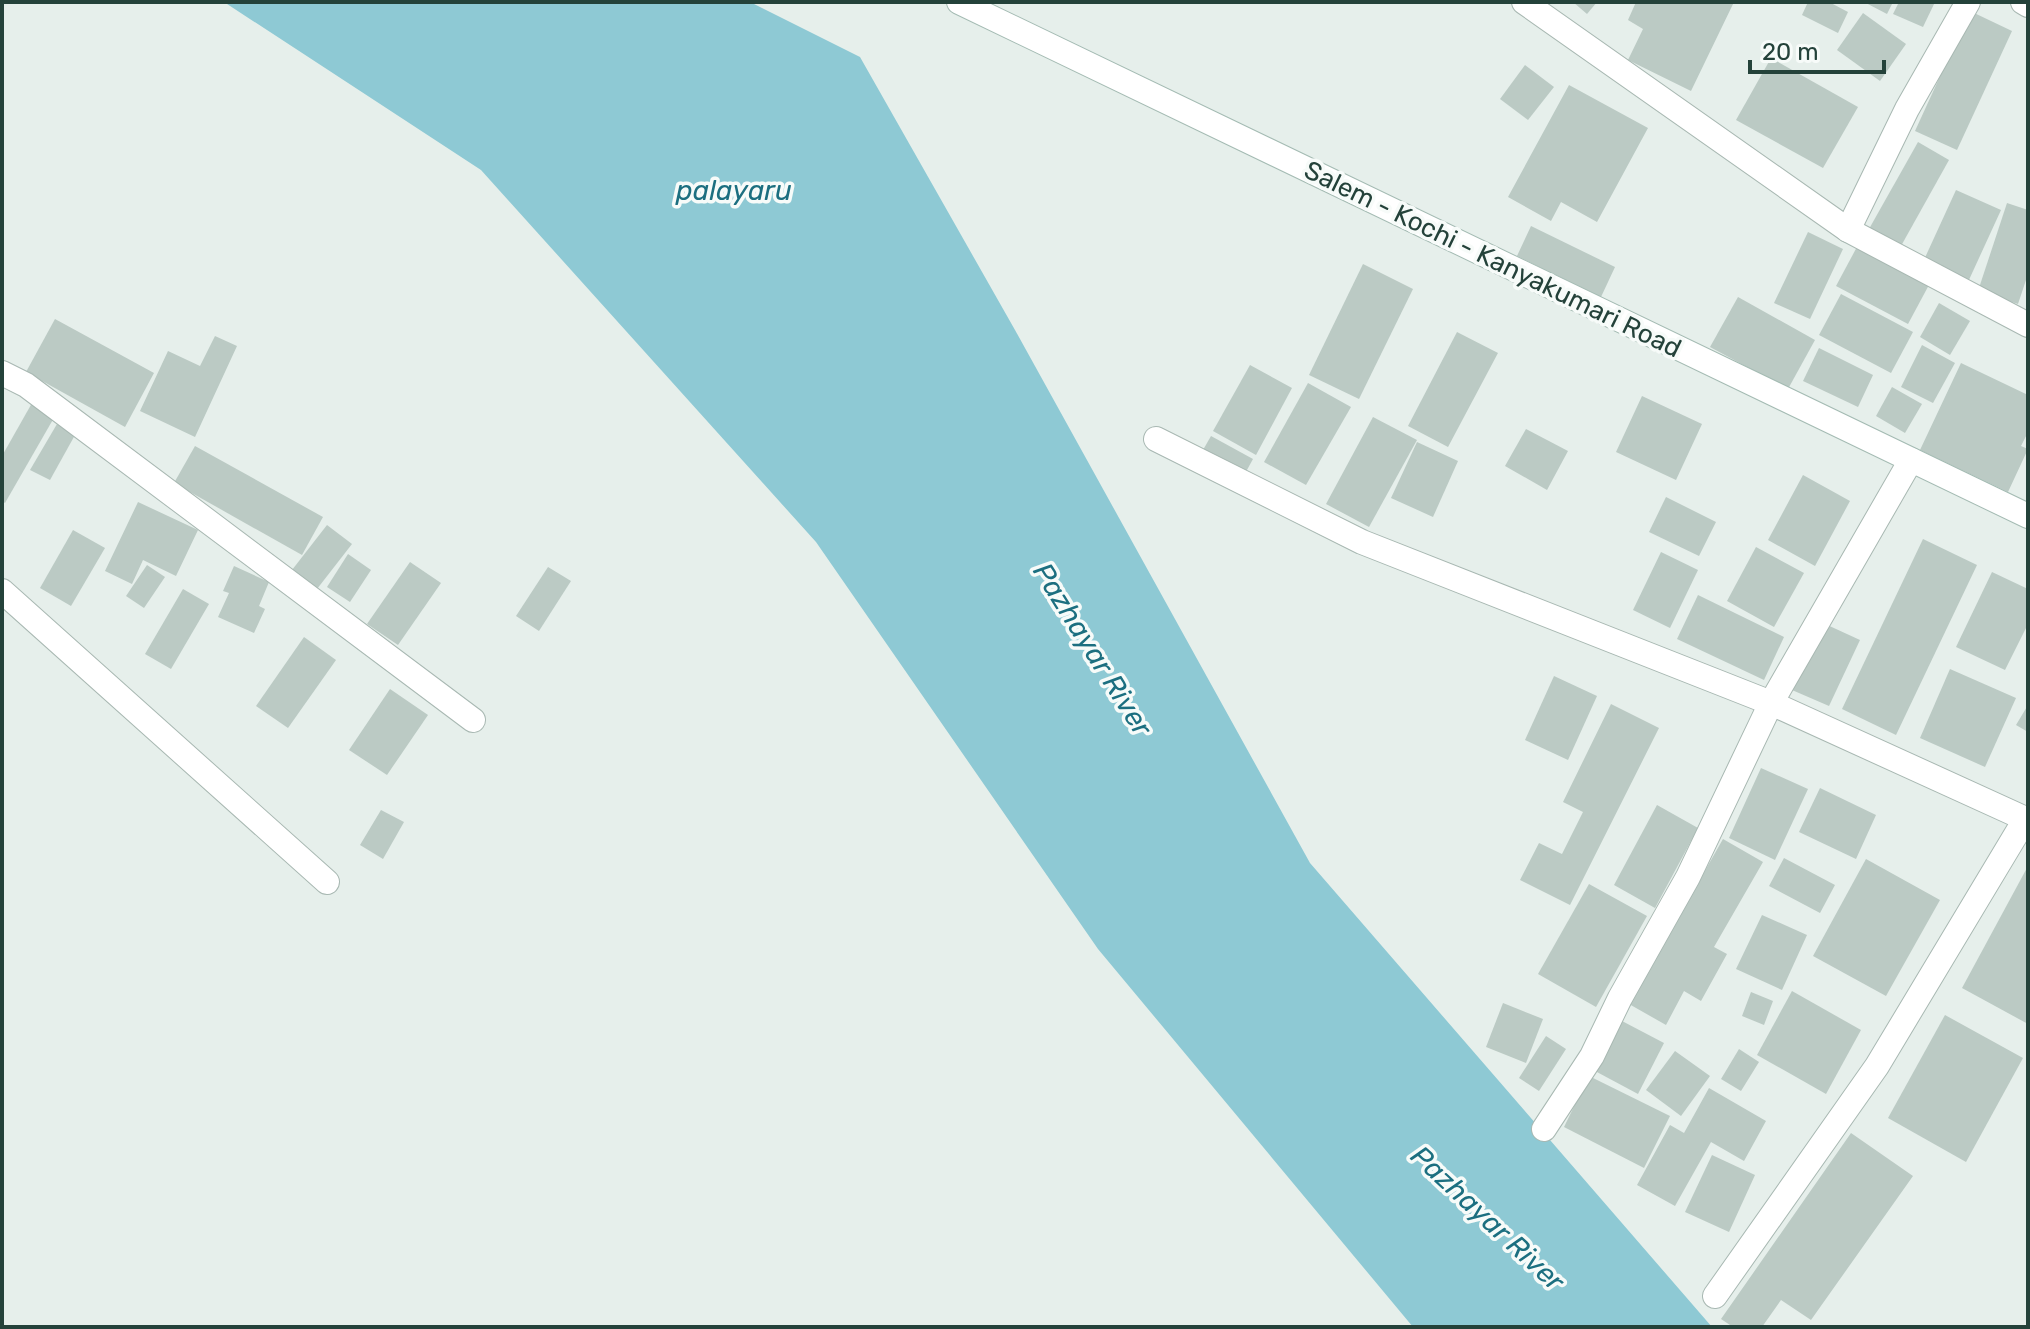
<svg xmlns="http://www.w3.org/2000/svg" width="2030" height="1329" viewBox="0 0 2030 1329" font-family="Rubik,sans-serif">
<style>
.water{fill:#8ec9d4}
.building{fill:#bbcac4}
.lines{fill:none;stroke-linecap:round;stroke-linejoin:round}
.minor-casing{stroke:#a8b8b2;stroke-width:26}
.secondary-casing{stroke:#a4bbb3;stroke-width:26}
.minor{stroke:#fff;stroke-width:24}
.secondary{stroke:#fff;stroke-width:24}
.labels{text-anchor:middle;stroke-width:7;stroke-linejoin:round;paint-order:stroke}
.street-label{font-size:26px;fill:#24423a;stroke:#f7fbf9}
.water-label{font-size:28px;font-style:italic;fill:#1c6f80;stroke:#f7fbf9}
</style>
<rect width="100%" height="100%" fill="#e6efeb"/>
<polygon class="water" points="224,2 750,2 860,57 1015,330 1310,863 1712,1327 1413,1327 1098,949 816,542 481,170"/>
<g class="building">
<polygon points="1573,2 1597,2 1587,14"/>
<polygon points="1636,2 1734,2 1691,91 1628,60 1643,29 1628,20"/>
<polygon points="1808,2 1829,2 1848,12 1838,33 1802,15"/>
<polygon points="1864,2 1893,2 1887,14"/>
<polygon points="1899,2 1935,2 1923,27 1893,14"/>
<polygon points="1970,11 2012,31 1957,150 1915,131"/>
<polygon points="1863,13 1906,44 1880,81 1837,50"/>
<polygon points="1771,58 1858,107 1823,168 1736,120"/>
<polygon points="1525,65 1554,87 1528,120 1500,99"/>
<polygon points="1569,85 1648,128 1597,222 1561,202 1551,221 1508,197"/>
<polygon points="1918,142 1949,160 1901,246 1869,229"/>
<polygon points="1956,190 2001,210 1968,282 1923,262"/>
<polygon points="2007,203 2028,210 2028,274 2018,304 1978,291"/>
<polygon points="1531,226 1615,267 1601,297 1517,256"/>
<polygon points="1808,232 1843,249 1810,319 1774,303"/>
<polygon points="1858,245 1930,283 1908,324 1836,286"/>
<polygon points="1363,264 1413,289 1359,399 1309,375"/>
<polygon points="1841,294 1913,332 1891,373 1819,335"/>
<polygon points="1738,297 1815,340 1788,389 1710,347"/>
<polygon points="1939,303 1970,321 1950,355 1920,337"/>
<polygon points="55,319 154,373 125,427 26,372"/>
<polygon points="1457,332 1498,353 1448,447 1408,426"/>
<polygon points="215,336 237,346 195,437 140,411 168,351 200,366"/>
<polygon points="1922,345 1955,363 1933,403 1901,387"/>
<polygon points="1819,348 1873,375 1858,407 1803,381"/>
<polygon points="1961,363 2028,395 2028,432 2021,446 2028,449 2008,492 1920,450"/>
<polygon points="1250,365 1292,388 1256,455 1213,431"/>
<polygon points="1308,383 1351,407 1306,485 1264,462"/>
<polygon points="1892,387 1922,404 1905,433 1876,416"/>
<polygon points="1642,396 1702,424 1676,480 1616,452"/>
<polygon points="32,403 55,416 5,503 2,501 2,456"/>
<polygon points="1373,417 1417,440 1369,527 1326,504"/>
<polygon points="57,424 75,435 50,480 30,470"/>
<polygon points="1526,429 1568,451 1547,490 1505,466"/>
<polygon points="1211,436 1253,459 1242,479 1199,457"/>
<polygon points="1417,442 1458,461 1433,517 1391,498"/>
<polygon points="195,446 323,517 302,555 174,483"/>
<polygon points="1803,475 1850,501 1815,566 1768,540"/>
<polygon points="1666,497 1716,522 1699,556 1649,532"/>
<polygon points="138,502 198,530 176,576 143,560 132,584 105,571"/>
<polygon points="327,525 352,544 317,589 292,570"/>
<polygon points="73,530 105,548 71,606 40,588"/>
<polygon points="1923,539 1977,565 1896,735 1842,709"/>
<polygon points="1756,547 1804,573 1774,627 1727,601"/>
<polygon points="1661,552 1698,570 1670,628 1633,610"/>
<polygon points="348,554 371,570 350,602 327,587"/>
<polygon points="410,562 441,583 398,645 367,624"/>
<polygon points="147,565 165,577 144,608 126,596"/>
<polygon points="234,566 269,582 259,606 265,609 254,633 218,617 229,593 223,591"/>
<polygon points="548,567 571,581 539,631 516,616"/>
<polygon points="1992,572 2028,589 2028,624 2005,670 1956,647"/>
<polygon points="183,589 209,604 171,669 145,654"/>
<polygon points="1698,595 1784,637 1764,680 1677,639"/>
<polygon points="1823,623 1860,640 1829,706 1792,690"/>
<polygon points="304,637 336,660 288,728 256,706"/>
<polygon points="1950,669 2016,698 1985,767 1920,738"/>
<polygon points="1554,676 1597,696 1568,760 1525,740"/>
<polygon points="390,689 428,715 387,775 349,750"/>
<polygon points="1611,704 1659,728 1570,905 1520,880 1539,843 1562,854 1583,812 1563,802"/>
<polygon points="2028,705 2028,732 2016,725"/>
<polygon points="1761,768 1808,789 1775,860 1729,838"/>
<polygon points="1820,788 1876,815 1856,859 1799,832"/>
<polygon points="1657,805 1698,828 1655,908 1614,885"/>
<polygon points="381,810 404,822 383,859 360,845"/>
<polygon points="1723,839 1763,862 1714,947 1727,954 1701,1001 1684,991 1666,1025 1629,1004"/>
<polygon points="1784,858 1835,885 1820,913 1769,886"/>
<polygon points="1866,859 1940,900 1886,996 1813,956"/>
<polygon points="2028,866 2028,1024 1962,988"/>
<polygon points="1589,884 1647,916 1596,1007 1538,974"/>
<polygon points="1762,915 1807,935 1782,990 1736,969"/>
<polygon points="1792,991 1861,1030 1826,1094 1757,1055"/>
<polygon points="1751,992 1773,1001 1764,1025 1742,1016"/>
<polygon points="1503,1003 1543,1019 1526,1063 1486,1047"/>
<polygon points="1945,1015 2023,1058 1966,1162 1888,1118"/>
<polygon points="1622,1021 1664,1043 1638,1094 1595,1071"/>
<polygon points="1546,1036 1566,1049 1539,1091 1519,1078"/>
<polygon points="1739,1049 1759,1062 1741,1091 1721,1079"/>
<polygon points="1675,1051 1710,1076 1681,1116 1646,1090"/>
<polygon points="1589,1076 1670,1116 1644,1168 1564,1127"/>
<polygon points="1709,1088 1766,1121 1744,1161 1711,1142 1675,1206 1637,1185 1670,1125 1684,1133"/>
<polygon points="1851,1133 1913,1176 1811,1320 1781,1300 1762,1327 1733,1327 1721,1319"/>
<polygon points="1712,1155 1755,1175 1729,1232 1685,1212"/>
</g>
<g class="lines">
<g class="minor-casing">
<g id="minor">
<polyline points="1524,2 1848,230 2028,325"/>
<polyline points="2023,2 2028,5"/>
<polyline points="1848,230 1907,109 1968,2"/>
<polyline points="2,373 26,385 473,720"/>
<polyline points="1156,439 1362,542 1771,703 2028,820"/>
<polyline points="2,591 327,882"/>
<polyline points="1544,1129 1592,1056 1620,998 1688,877 1771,703 1911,460"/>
<polyline points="1715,1296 1877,1066 2026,818"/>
</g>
</g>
<g class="secondary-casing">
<polyline id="secondary" points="959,2 2028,516"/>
</g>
<use href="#minor" class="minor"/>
<use href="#secondary" class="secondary"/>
</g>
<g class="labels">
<g class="street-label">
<text transform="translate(1493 259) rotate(26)" y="9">Salem - Kochi - Kanyakumari Road</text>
</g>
<g class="water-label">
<text x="734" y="200">palayaru</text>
<text transform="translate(1093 649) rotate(58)" y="10">Pazhayar River</text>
<text transform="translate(1488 1218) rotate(43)" y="10">Pazhayar River</text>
</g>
</g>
<rect width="2030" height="1329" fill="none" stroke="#24423a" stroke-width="8"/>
<path d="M1750 60v12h134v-12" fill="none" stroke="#24423a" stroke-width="4"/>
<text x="1762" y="60" font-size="24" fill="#24423a" stroke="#f7fbf9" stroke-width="6" paint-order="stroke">20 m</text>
</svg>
